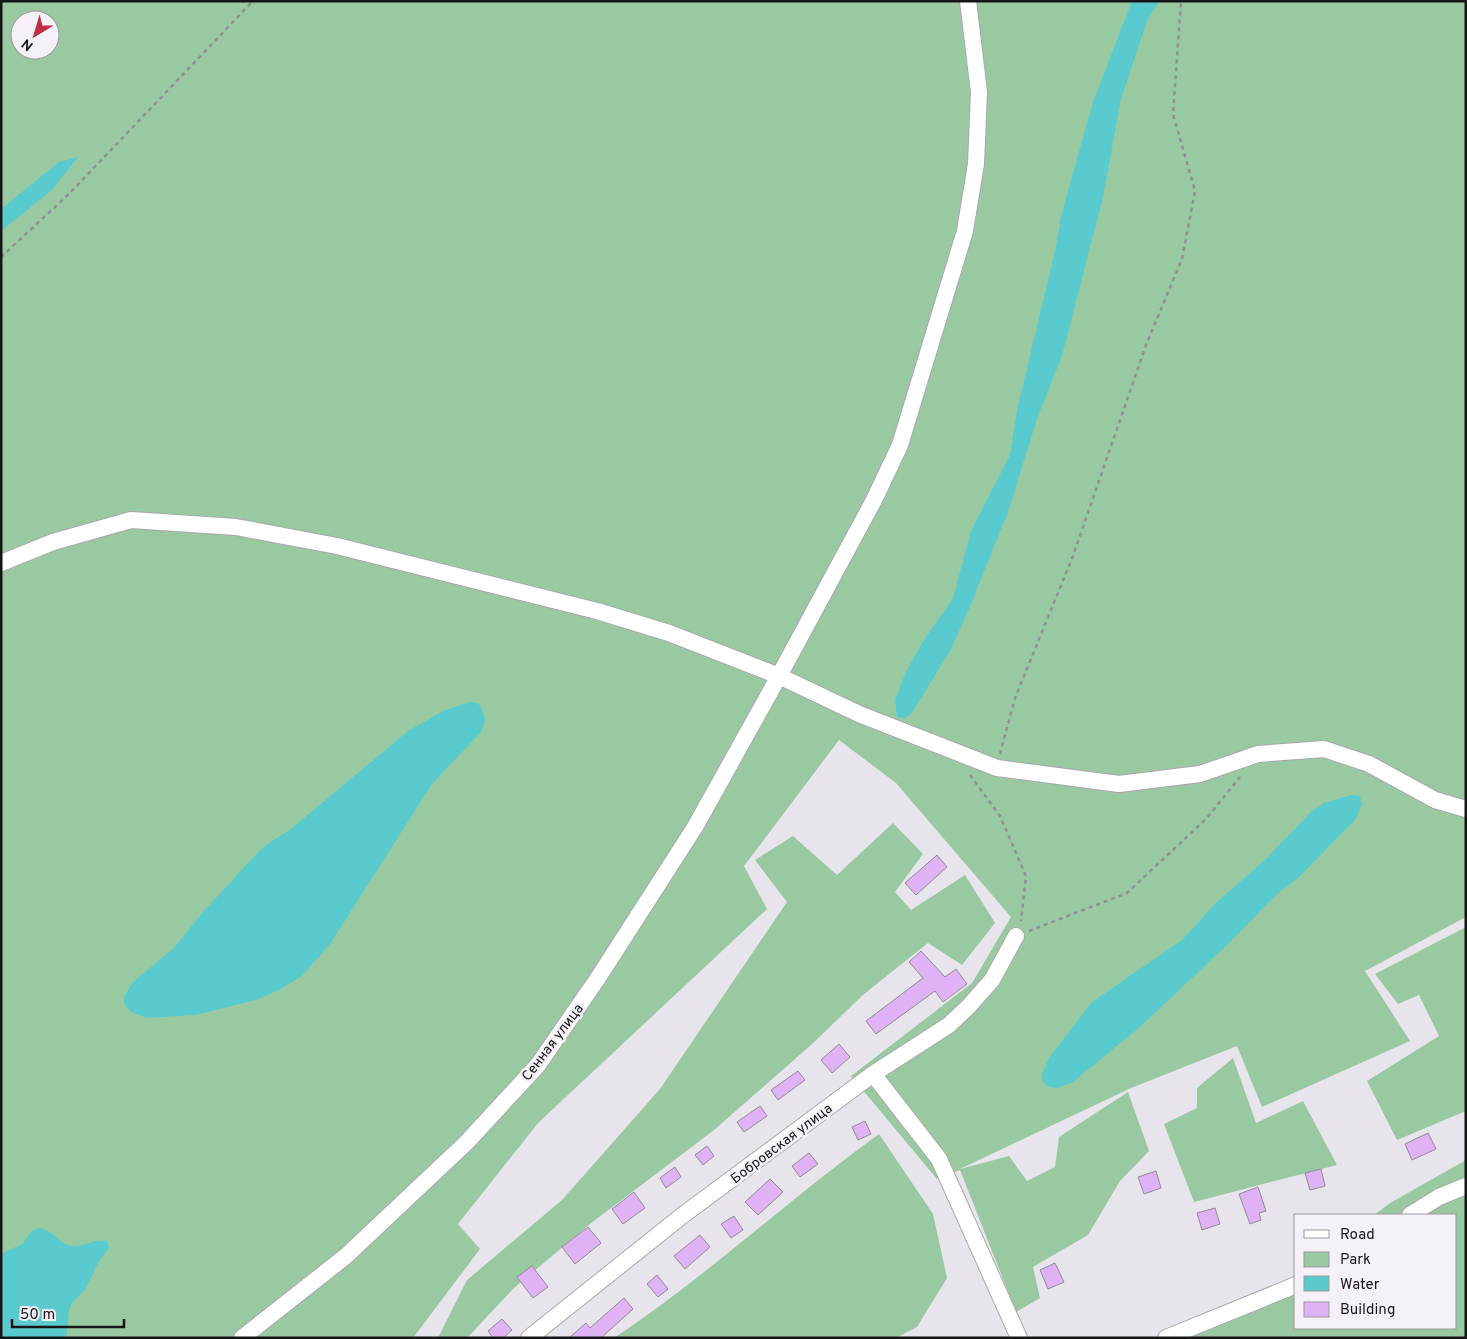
<svg xmlns="http://www.w3.org/2000/svg" width="1467" height="1339" viewBox="0 0 1467 1339" font-family="Overpass,sans-serif">
<style>
.green{fill:#99c9a1;fill-rule:evenodd}
.water{fill:#59cbce}
.building{fill:#deb2f5;stroke:#918d93}
.lines{fill:none;stroke-linecap:round;stroke-linejoin:round}
.minor-casing{stroke:#aba7ad;stroke-width:18}
.path{stroke:#928f94;stroke-width:2.5;stroke-dasharray:4 4;stroke-linecap:butt}
.minor{stroke:#fff;stroke-width:16}
.labels{text-anchor:middle;stroke-width:5;stroke-linejoin:round;paint-order:stroke}
.street-label{font-size:14px;fill:#161517;stroke:#f6f1f8}
</style>
<rect width="100%" height="100%" fill="#e8e4eb"/>
<g class="green">
<path d="M 1,1 L 1466,1 L 1466,917 L 1365,971 L 1410,1041 L 1262,1107 L 1237,1046 L 1131,1088 L 960,1169 L 1009,1156 L 1027,1181 L 1055,1167 L 1059,1137 L 1128,1092 L 1149,1151 L 1120,1181 L 1088,1235 L 1033,1267 L 1040,1298 L 1016,1312 L 960,1170 L 937,1179 L 851,1076 L 972,983 L 1011,917 L 896,783 L 839,740 L 744,866 L 767,909 L 538,1123 L 458,1224 L 480,1249 L 413,1338 L 1,1338 ZM 20,20 L 50,20 L 50,50 L 20,50 Z"/>
<polygon points="893,823 923,854 895,892 911,910 965,875 995,923 962,965 928,943 864,994 811,1045 714,1130 590,1224 514,1288 467,1338 438,1338 467,1280 562,1200 660,1089 787,902 755,860 793,836 837,875"/>
<polygon points="1466,927 1466,1111 1397,1140 1367,1081 1439,1036 1419,995 1398,1004 1375,974"/>
<polygon points="1233,1058 1256,1123 1303,1101 1337,1165 1194,1202 1164,1124 1197,1108 1197,1088"/>
<path d="M 879,1134 L 933,1214 L 947,1278 L 917,1327 L 896,1338 L 614,1338 C 707,1276 789,1199 879,1134 Z"/>
<polygon points="1466,1160 1466,1338 1160,1338 1289,1280 1296,1274 1296,1328 1456,1328 1456,1215 1374,1215 1390,1203"/>
</g>
<g class="water">
<polygon points="1132,1 1159,1 1147,21 1121,99 1103,197 1062,356 1037,419 1008,512 969,609 951,649 912,713 905,718 897,717 895,700 905,674 922,643 953,598 971,531 1010,455 1017,410 1056,247 1061,216 1093,102"/>
<polygon points="78,157 51,191 1,231 1,209 59,162"/>
<path d="M 470,702 L 478,703 C 485,713 487,721 481,732 L 432,784 L 330,944 L 302,976 L 279,990 L 256,1000 L 195,1015 L 147,1018 L 131,1012 L 125,1006 L 124,997 L 133,982 L 174,948 L 202,913 L 262,848 L 292,828 L 408,731 L 445,710 Z"/>
<polygon points="1351,795 1360,796 1362,804 1356,819 1298,878 1276,895 1229,943 1140,1027 1073,1082 1057,1088 1049,1087 1043,1082 1042,1074 1049,1058 1092,1002 1182,940 1217,902 1266,859 1310,813 1324,803"/>
<path d="M 40,1228 C 53,1231 58,1241 68,1245 C 81,1249 94,1238 107,1241 L 109,1248 L 99,1261 L 85,1290 L 72,1303 L 69,1310 L 66,1338 L 1,1338 L 1,1254 L 22,1244 L 32,1231 Z"/>
</g>
<g class="building">
<polygon points="937,855 947,867 916,895 905,883"/>
<polygon points="921,951 945,977 956,969 967,984 943,1002 935,991 876,1034 866,1021 923,978 909,962"/>
<polygon points="839,1044 850,1057 832,1073 821,1060"/>
<polygon points="798,1071 805,1080 778,1100 771,1090"/>
<polygon points="760,1106 767,1116 744,1132 737,1122"/>
<polygon points="865,1121 871,1134 858,1140 852,1127"/>
<polygon points="1428,1133 1436,1149 1412,1160 1405,1144"/>
<polygon points="707,1146 714,1156 703,1165 695,1155"/>
<polygon points="809,1153 818,1164 800,1177 792,1166"/>
<polygon points="675,1167 681,1177 666,1188 660,1178"/>
<polygon points="1321,1169 1325,1186 1310,1190 1305,1173"/>
<polygon points="1156,1171 1161,1188 1144,1194 1138,1177"/>
<polygon points="770,1179 783,1192 758,1215 745,1202"/>
<polygon points="1258,1187 1266,1211 1259,1213 1261,1220 1250,1224 1239,1194"/>
<polygon points="634,1192 645,1208 623,1224 612,1209"/>
<polygon points="1215,1208 1220,1224 1202,1230 1197,1213"/>
<polygon points="734,1216 743,1230 731,1238 721,1224"/>
<polygon points="588,1227 601,1243 575,1264 562,1247"/>
<polygon points="700,1235 710,1247 685,1269 674,1256"/>
<polygon points="1055,1263 1064,1282 1048,1289 1040,1270"/>
<polygon points="532,1266 548,1287 533,1298 517,1277"/>
<polygon points="657,1275 668,1289 658,1297 647,1284"/>
<polygon points="624,1298 633,1309 601,1338 569,1338 586,1323 590,1328"/>
<polygon points="502,1319 512,1330 503,1338 493,1338 488,1331"/>
</g>
<g class="lines">
<g class="minor-casing">
<g id="minor">
<polyline points="1,563 53,542 131,520 236,527 337,546 597,611 669,633 779,676 859,714 997,768 1119,784 1200,774 1258,754 1324,749 1369,764 1435,800 1466,809"/>
<polyline points="873,1074 939,1159 1019,1338"/>
<polyline points="1410,1215 1439,1197 1466,1186"/>
<polyline points="242,1338 346,1256 467,1142 538,1065 598,978 695,827 779,676 874,500 900,445 965,231 976,164 979,92 968,1"/>
<polyline points="529,1338 683,1215 873,1074 949,1025 969,1006 992,980 1016,936"/>
<polyline points="1166,1338 1296,1285"/>
</g>
</g>
<g class="path">
<polyline points="1,257 69,194 253,1"/>
<polyline points="1000,754 1015,698 1073,556 1146,345 1182,259 1195,191 1173,114 1181,1"/>
<polyline points="970,775 1000,816 1026,876 1021,921"/>
<polyline points="1029,931 1127,893 1206,819 1240,777"/>
</g>
<use href="#minor" class="minor"/>
</g>
<g class="labels">
<g class="street-label">
<text transform="translate(552 1042) rotate(-53)" y="5">Сенная улица</text>
<text transform="translate(781 1143) rotate(-37)" y="5">Бобровская улица</text>
</g>
</g>
<rect width="1467" height="1339" fill="none" stroke="#161517" stroke-width="5"/>
<rect x="1294" y="1214" width="162" height="115" fill="#f6f1f8" stroke="#9c999e"/>
<rect x="1304" y="1230" width="25" height="8" fill="#ffffff" stroke="#9c999e"/>
<text x="1340" y="1239" font-size="15" fill="#161517">Road</text>
<rect x="1304" y="1252" width="25" height="15" fill="#99c9a1" stroke="#9c999e"/>
<text x="1340" y="1264" font-size="15" fill="#161517">Park</text>
<rect x="1304" y="1276" width="25" height="15" fill="#59cbce" stroke="#9c999e"/>
<text x="1340" y="1289" font-size="15" fill="#161517">Water</text>
<rect x="1304" y="1302" width="25" height="15" fill="#deb2f5" stroke="#9c999e"/>
<text x="1340" y="1314" font-size="15" fill="#161517">Building</text>
<g transform="translate(35 35) rotate(218)"><circle r="24" fill="#f6f1f8" stroke="#9c999e"/>
<path d="M0-4L9 19L0 12L-9 19Z" fill="#bf2e46"/>
<text y="-8" font-size="14" font-weight="bold" text-anchor="middle" fill="#161517">N</text>
</g>
<path d="M12 1319v8h112v-8" fill="none" stroke="#161517" stroke-width="2.5"/>
<text x="20" y="1319" font-size="15" fill="#161517" stroke="#f6f1f8" stroke-width="4" paint-order="stroke">50 m</text>
</svg>
